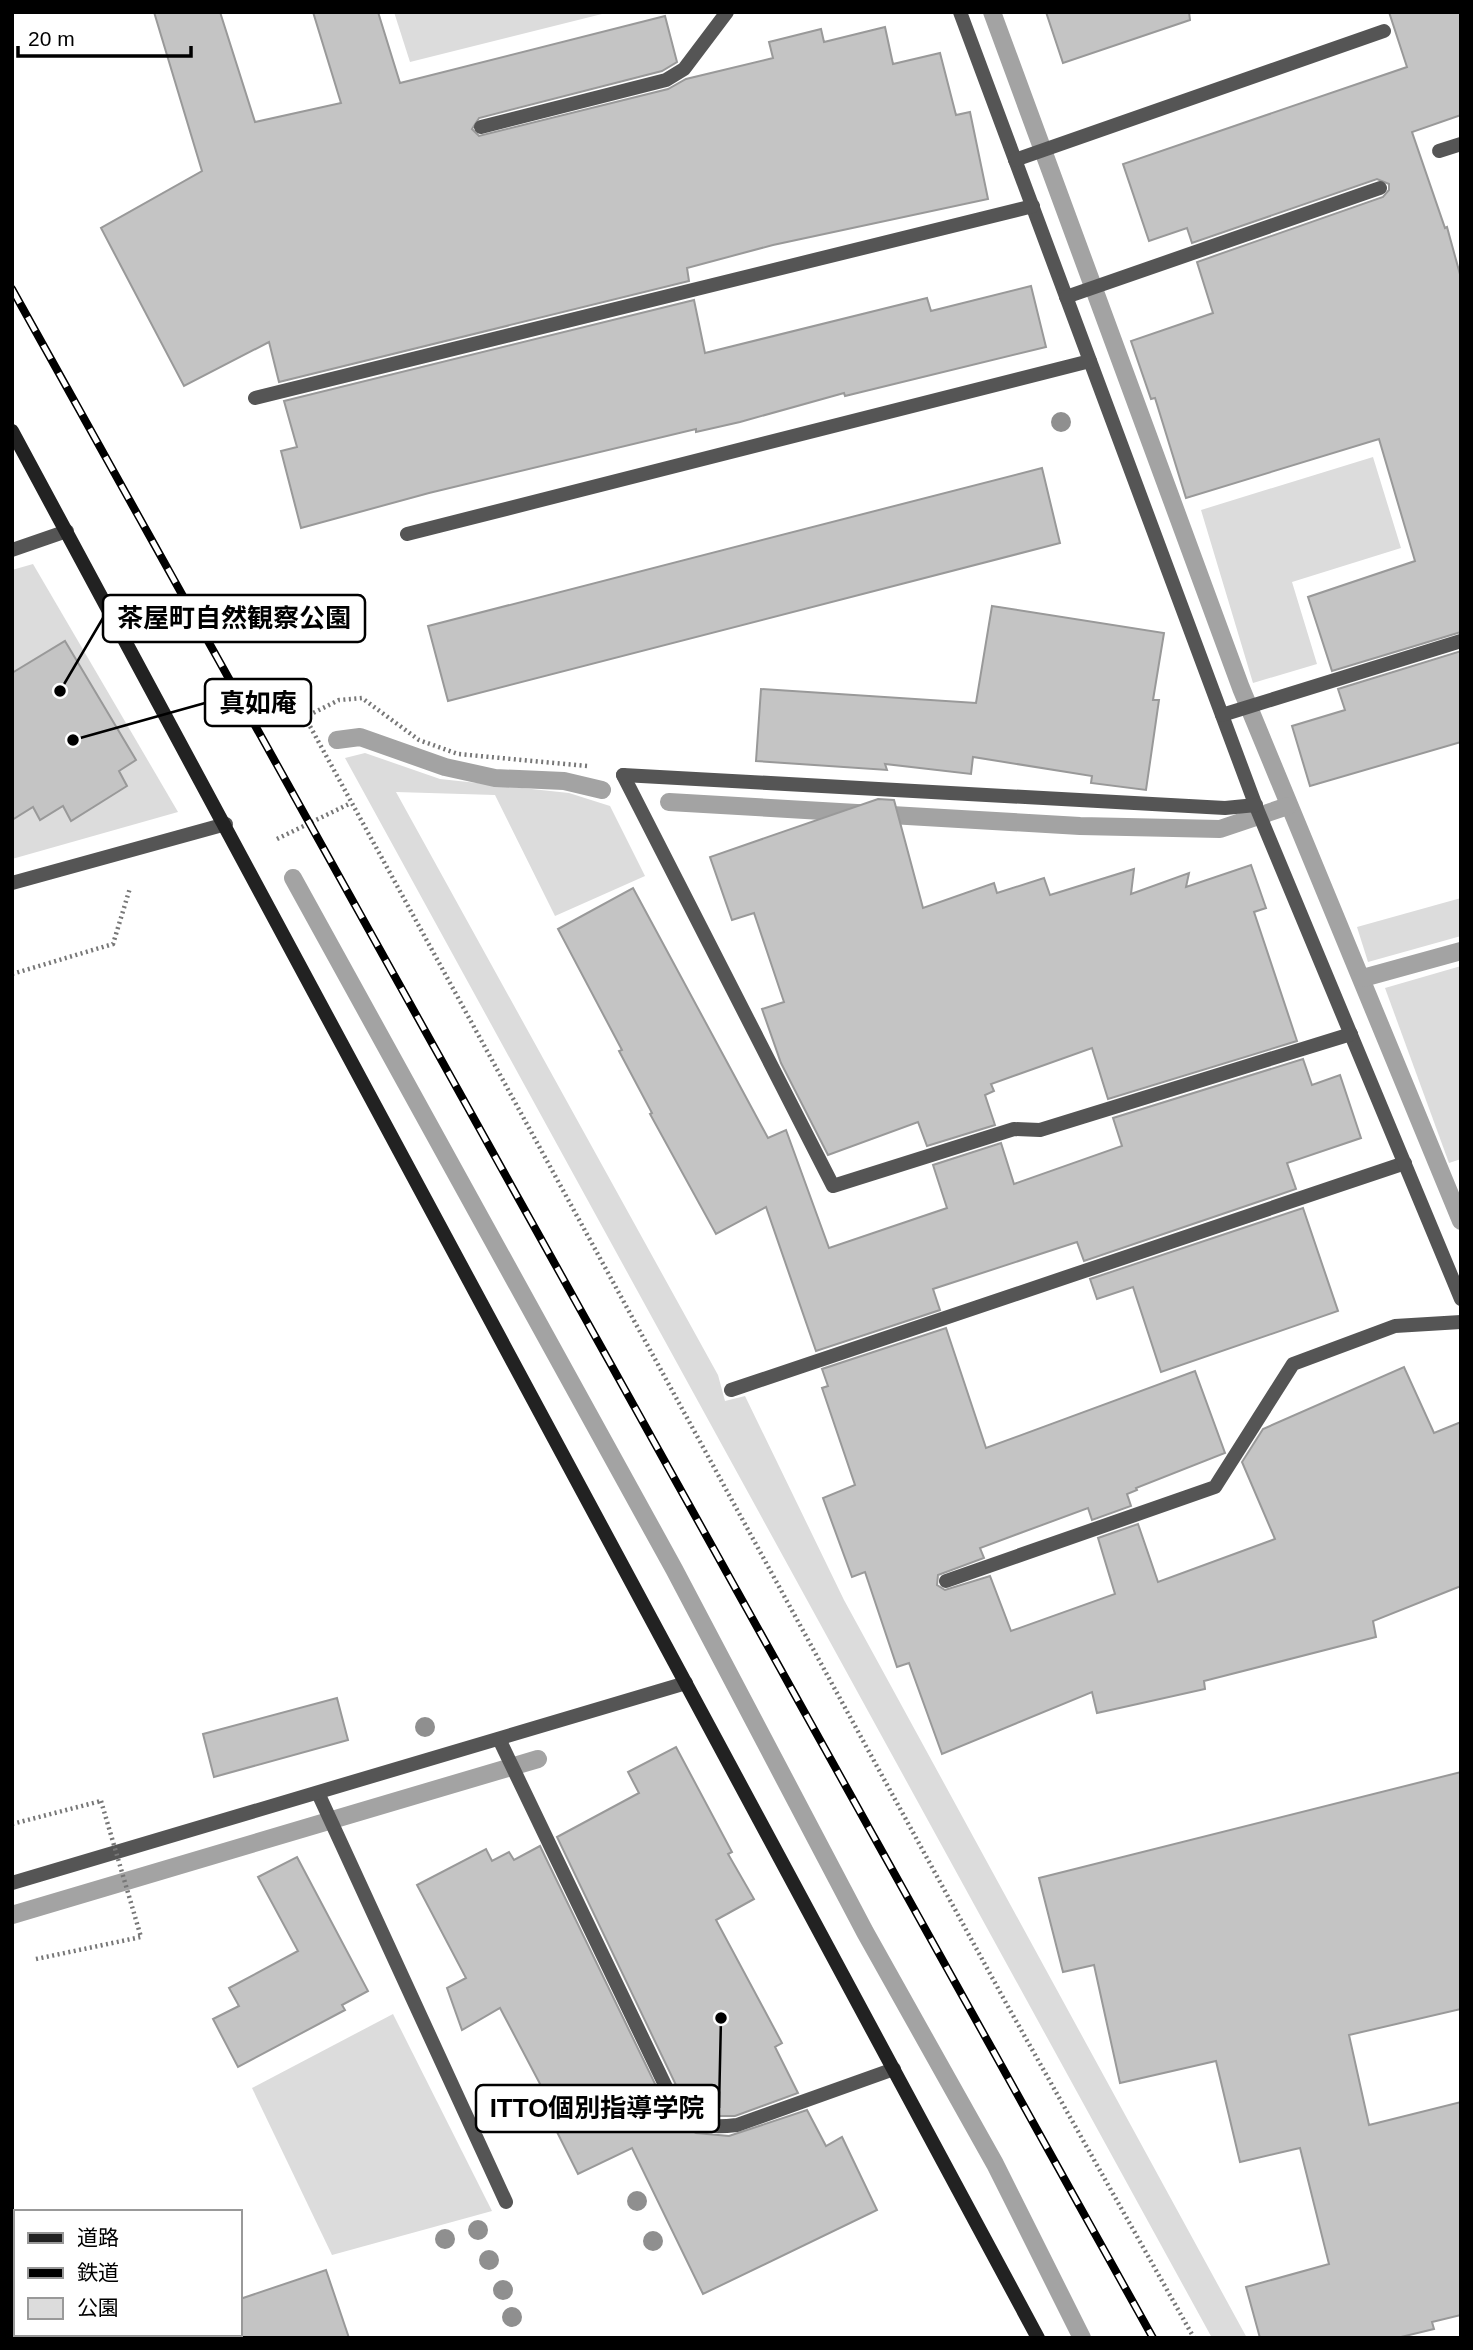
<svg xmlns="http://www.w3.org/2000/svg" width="1473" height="2350" viewBox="0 0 1473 2350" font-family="Arial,'Noto Sans JP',sans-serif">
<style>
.green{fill:#dcdcdc}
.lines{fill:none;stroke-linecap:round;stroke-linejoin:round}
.stream{stroke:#a3a3a3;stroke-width:18}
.building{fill:#c4c4c4;stroke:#999;stroke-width:2}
.path{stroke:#777;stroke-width:4.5;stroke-dasharray:2 3.5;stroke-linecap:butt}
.lane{stroke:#555;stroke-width:14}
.street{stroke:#555;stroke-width:14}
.secondary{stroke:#222;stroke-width:14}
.rail-casing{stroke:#000;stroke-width:8}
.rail{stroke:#fff;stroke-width:5;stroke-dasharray:16;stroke-linecap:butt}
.path-bridge{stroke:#777;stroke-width:4.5;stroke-dasharray:2 3.5;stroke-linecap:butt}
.tree{fill:#8f8f8f}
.leader{fill:none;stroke:#000;stroke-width:2.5}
.callout-dot{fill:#000;stroke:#fff;stroke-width:2.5}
.callout{fill:#fff;stroke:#000;stroke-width:2.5}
.callout-label{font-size:26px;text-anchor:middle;font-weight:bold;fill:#000}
</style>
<rect width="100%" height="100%" fill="#fff"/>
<g class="green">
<polygon points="394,12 610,12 410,62"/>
<polygon points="1373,457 1401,548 1292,582 1317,664 1253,683 1201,510"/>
<polygon points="33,564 178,812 12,859 12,570"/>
<polygon points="365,753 440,779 569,793 610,806 645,876 555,916 495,795 396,792 718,1375 725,1401 745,1396 844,1600 1247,2338 1212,2338 345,758"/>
<polygon points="1461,898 1461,936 1368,962 1357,927"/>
<polygon points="1461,966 1461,1159 1449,1163 1385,988"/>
<polygon points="393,2014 492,2211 332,2255 252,2088"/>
</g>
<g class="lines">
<g class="stream">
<polyline points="992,12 1241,688 1461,1221"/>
<polyline points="337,740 360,737 445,767 495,778 564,781 602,790"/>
<polyline points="669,802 1080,826 1220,829 1288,806"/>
<polyline points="293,878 674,1569 865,1932 995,2164 1082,2338"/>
<polyline points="1363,978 1461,951"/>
<polyline points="12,1915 538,1759"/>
</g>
</g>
<g class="building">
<polygon points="154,12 220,12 255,122 341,103 313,12 378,12 400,83 665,16 677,62 662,71 479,118 472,129 479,136 668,89 686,79 773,58 769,42 821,29 824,42 885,27 893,64 940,53 956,115 970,112 988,199 773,245 687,268 689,281 279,382 269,342 184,386 101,228 202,171"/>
<polygon points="1046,12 1189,12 1190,20 1063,63"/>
<polygon points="1389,12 1461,12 1461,115 1412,132 1445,228 1447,227 1461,278 1461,632 1332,671 1308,597 1415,561 1379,439 1186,498 1155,398 1151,399 1131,341 1213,313 1197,262 1383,197 1389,190 1389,184 1377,179 1192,243 1187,228 1149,241 1123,164 1407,67"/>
<polygon points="1031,286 1046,347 845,396 844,393 740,422 696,432 696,429 429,493 301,528 281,451 297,447 284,401 694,300 705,353 927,298 931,311"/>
<polygon points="1042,468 1060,543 448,701 428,626"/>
<polygon points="992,606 1164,633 1153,700 1159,700 1146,790 1091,783 1092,776 973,757 971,774 885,764 887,770 756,761 761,689 976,703"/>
<polygon points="65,641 136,760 119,771 127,786 71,821 63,806 40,820 33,807 12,820 12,673"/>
<polygon points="1461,651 1461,742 1310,786 1292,726 1345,710 1338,689"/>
<polygon points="878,799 894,800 923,908 994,883 997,893 1044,878 1050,895 1134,869 1131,894 1189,873 1186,887 1251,865 1266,908 1254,912 1297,1041 1108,1099 1092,1048 991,1084 994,1091 985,1095 995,1125 927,1146 918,1122 828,1155 781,1063 762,1009 784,1002 754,913 732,920 710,857"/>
<polygon points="633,888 768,1138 786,1130 829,1248 947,1208 933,1165 1001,1143 1014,1184 1122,1146 1113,1118 1303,1059 1312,1085 1340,1075 1361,1138 1287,1163 1296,1189 1084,1261 1077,1242 933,1289 940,1310 816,1351 766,1207 716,1234 650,1114 652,1113 619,1051 622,1050 558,929"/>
<polygon points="1303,1208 1338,1311 1161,1372 1133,1287 1097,1299 1090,1279"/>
<polygon points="946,1328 986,1448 1195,1371 1225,1453 1136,1488 1137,1490 1127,1494 1131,1506 1092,1520 1088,1508 980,1548 984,1558 938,1575 937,1585 945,1590 990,1576 1011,1631 1115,1594 1098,1538 1138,1524 1158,1582 1275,1539 1242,1462 1263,1429 1404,1367 1434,1433 1461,1422 1461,1586 1373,1621 1376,1637 1204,1681 1205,1689 1097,1713 1092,1692 942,1754 909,1663 897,1667 865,1572 852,1577 823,1498 855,1485 822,1388 828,1386 822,1369"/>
<polygon points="337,1698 348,1740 214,1777 203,1734"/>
<polygon points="676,1747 732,1852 728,1854 754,1899 716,1920 782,2043 775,2047 798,2093 735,2116 707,2116 686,2106 557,1837 639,1793 628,1772"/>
<polygon points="1461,1772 1461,2009 1349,2035 1369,2125 1461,2102 1461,2315 1432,2322 1434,2329 1397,2338 1260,2338 1246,2287 1329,2264 1300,2148 1240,2162 1216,2061 1120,2083 1094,1965 1063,1972 1039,1878"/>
<polygon points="540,1846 672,2119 696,2133 729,2136 807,2110 826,2146 842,2137 877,2210 703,2294 632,2148 578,2174 542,2102 548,2099 500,2008 462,2030 447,1988 466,1978 417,1885 486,1849 492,1861 509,1852 514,1860"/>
<polygon points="297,1857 368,1991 342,2005 345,2010 238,2067 213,2019 239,2006 229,1988 298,1951 258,1877"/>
<polygon points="326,2270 349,2338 240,2338 240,2299"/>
</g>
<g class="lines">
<g class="path">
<polyline points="587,766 458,754 419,740 362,698 339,700 305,717 1006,2003 1194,2338"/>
<polyline points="277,839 351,803"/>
<polyline points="12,974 113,944 130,888"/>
<polyline points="12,1824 101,1801"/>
<polyline points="36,1959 141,1937"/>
</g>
<polyline class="lane" points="731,1390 1405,1163"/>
<g class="street">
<polyline points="960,12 1257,809 1461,1299"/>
<polyline points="481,127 666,80 684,69 727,12"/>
<polyline points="1439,151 1461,144"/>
<polyline points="1015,160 1384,31"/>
<polyline points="1066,297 1380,188"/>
<polyline points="255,398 1033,206"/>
<polyline points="407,534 1090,361"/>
<polyline points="12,550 67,531"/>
<polyline points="1222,715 1461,641"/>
<polyline points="623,775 833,1186 1014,1129 1040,1130 1351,1034"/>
<polyline points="623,775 1225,808 1256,805"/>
<polyline points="12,883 226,824"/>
<polyline points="946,1581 1215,1487 1293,1364 1395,1326 1461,1322"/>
<path d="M 499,1739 L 678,2112 C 698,2127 712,2128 737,2125 L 894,2069"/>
<polyline points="318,1793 506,2202"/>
<polyline points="12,1883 686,1683"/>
</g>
<polyline class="secondary" points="12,431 1038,2338"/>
<g class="rail-casing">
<polyline id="rail" points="12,289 1153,2338"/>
</g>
<use href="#rail" class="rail"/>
<polyline class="path-bridge" points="101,1801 141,1937"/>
</g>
<g class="tree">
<circle cx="1061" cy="422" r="10"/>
<circle cx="425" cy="1727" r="10"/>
<circle cx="637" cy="2201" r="10"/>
<circle cx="478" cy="2230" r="10"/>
<circle cx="445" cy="2239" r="10"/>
<circle cx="653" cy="2241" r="10"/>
<circle cx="489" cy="2260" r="10"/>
<circle cx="503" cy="2290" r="10"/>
<circle cx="512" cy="2317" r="10"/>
</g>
<path class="leader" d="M60 691L103 618M73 740L205 703M721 2018L719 2108"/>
<g class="callout-dot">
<circle cx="60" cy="691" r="7"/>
<circle cx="73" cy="740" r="7"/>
<circle cx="721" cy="2018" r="7"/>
</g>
<g class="callout">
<rect x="103" y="595" width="262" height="47" rx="7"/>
<rect x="205" y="679" width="106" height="47" rx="7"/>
<rect x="476" y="2085" width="243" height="47" rx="7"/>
</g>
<g class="callout-label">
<text x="234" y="627">茶屋町自然観察公園</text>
<text x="258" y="712">真如庵</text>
<text x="597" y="2117">ITTO個別指導学院</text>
</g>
<rect width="1473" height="2350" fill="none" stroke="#000000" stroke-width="28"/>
<rect x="14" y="2210" width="228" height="126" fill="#ffffff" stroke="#999999" stroke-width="2"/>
<rect x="28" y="2233" width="35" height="10" fill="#222222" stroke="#999999" stroke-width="2"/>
<text x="77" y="2245" font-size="21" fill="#000000">道路</text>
<rect x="28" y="2268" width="35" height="10" fill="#000000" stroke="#999999" stroke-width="2"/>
<text x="77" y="2280" font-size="21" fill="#000000">鉄道</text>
<rect x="28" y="2298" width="35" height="21" fill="#dcdcdc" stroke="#999999" stroke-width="2"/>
<text x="77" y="2315" font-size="21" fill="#000000">公園</text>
<path d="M18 46v10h173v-10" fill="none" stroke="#000000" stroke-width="3.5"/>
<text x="28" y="46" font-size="21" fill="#000000" stroke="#ffffff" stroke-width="5" paint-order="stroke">20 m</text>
</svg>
